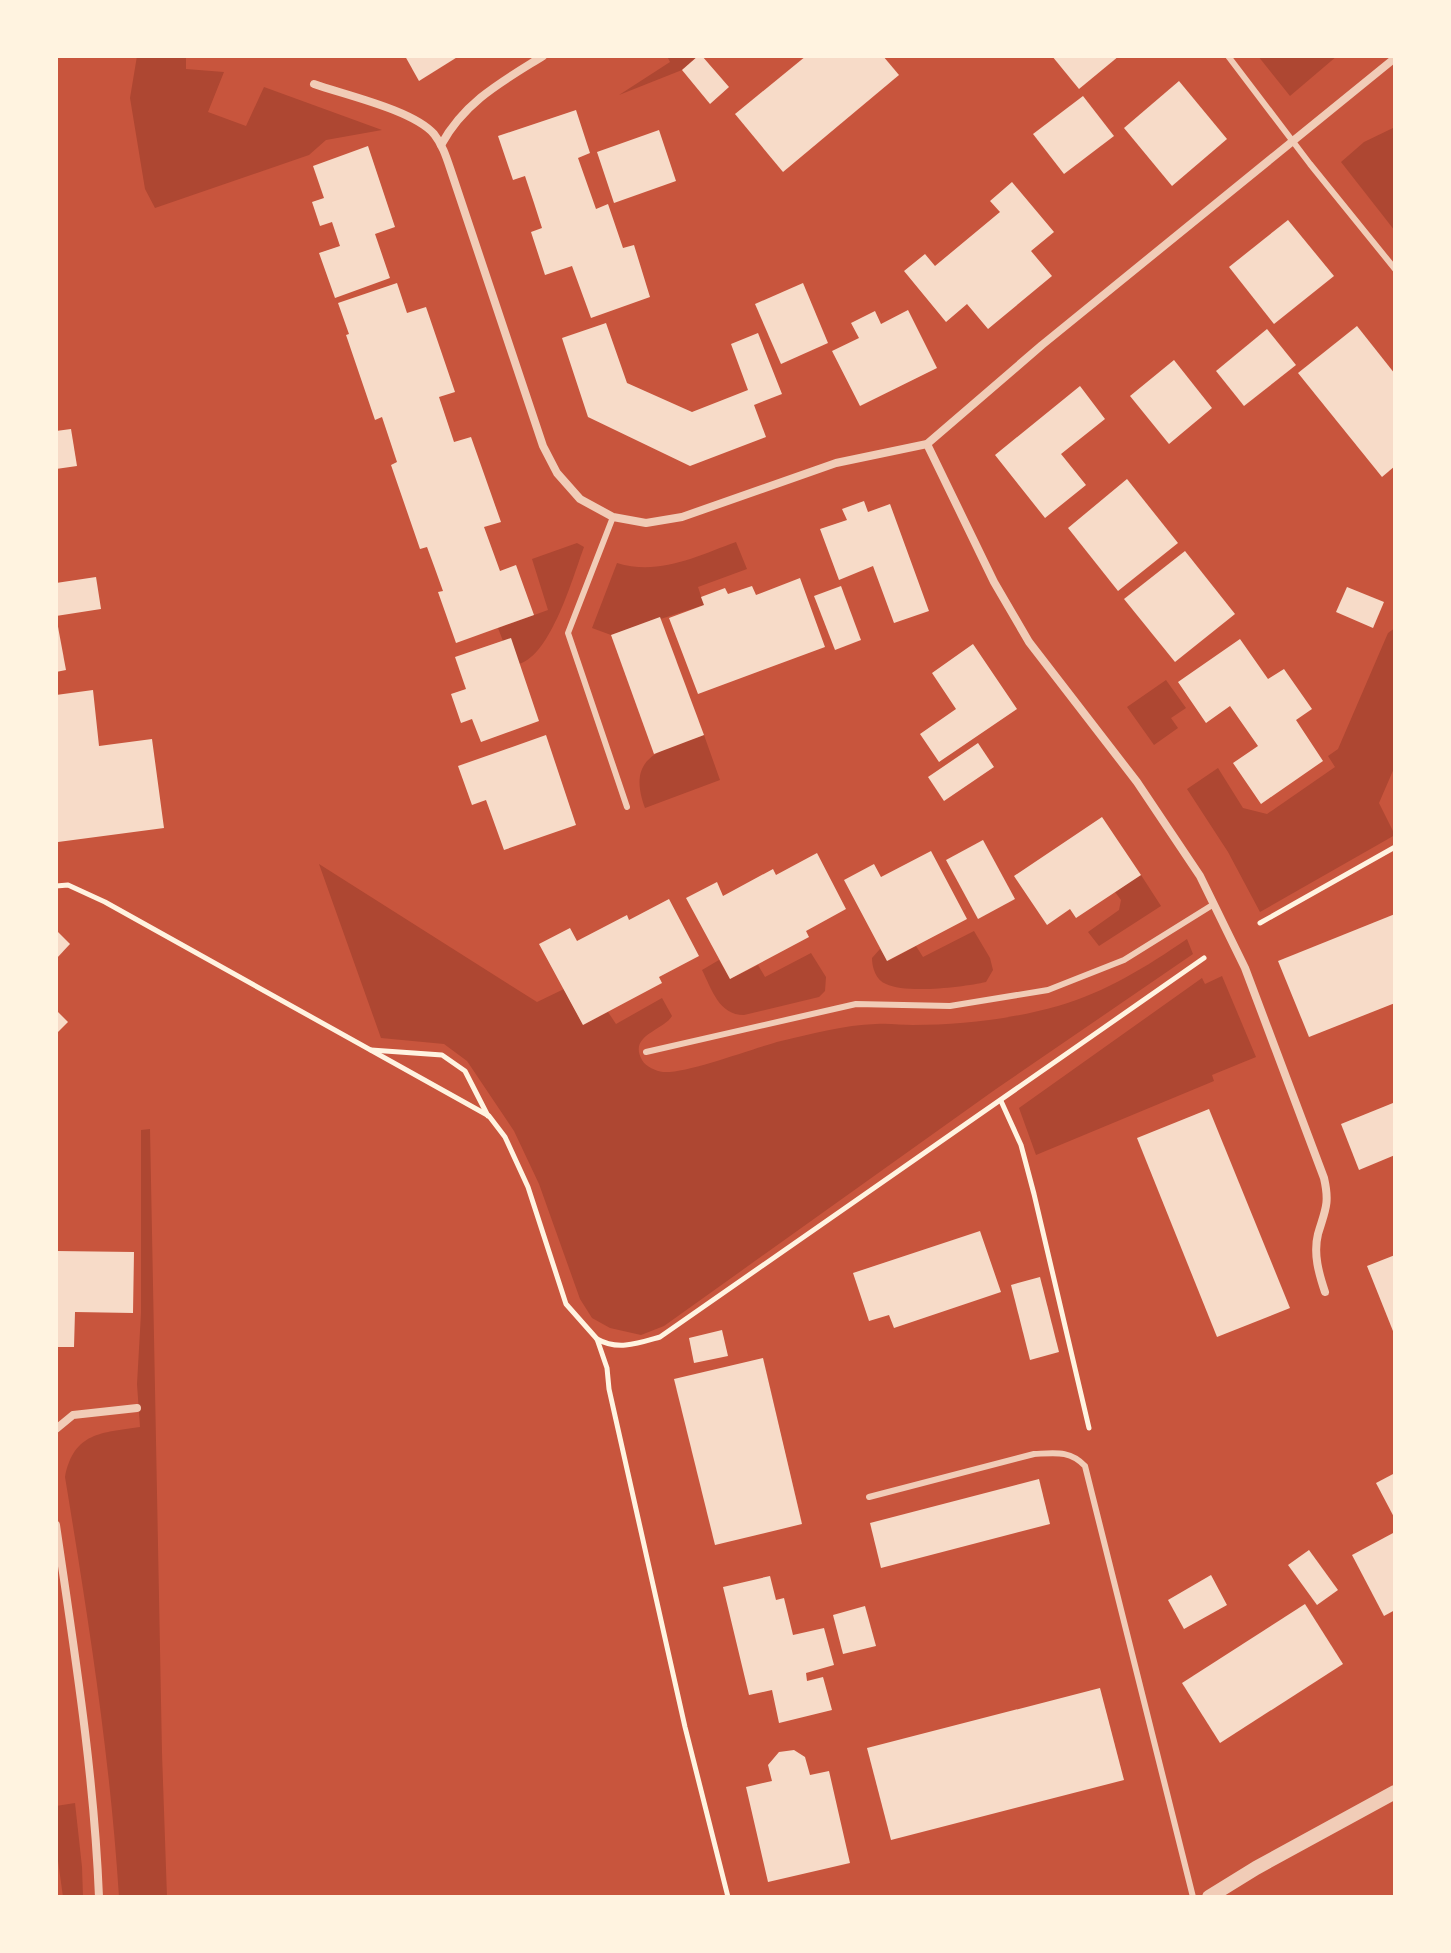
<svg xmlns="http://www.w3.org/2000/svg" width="1451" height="1953" viewBox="0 0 1451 1953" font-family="Lato,sans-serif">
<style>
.green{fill:#ae4732}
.building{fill:#f7dbc8}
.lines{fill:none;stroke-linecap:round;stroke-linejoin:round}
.path{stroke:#fff3e0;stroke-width:5}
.service{stroke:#f1ccb7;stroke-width:6}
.minor{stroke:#f1ccb7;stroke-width:8}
.tertiary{stroke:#f1ccb7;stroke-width:14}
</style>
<rect width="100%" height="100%" fill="#c8553d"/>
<g class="green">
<polygon points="137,56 186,56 186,69 224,72 208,112 246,126 264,87 382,130 326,140 309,155 155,208 145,189 130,98"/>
<polygon points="667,56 698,56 682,70 619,95 670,62"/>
<polygon points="1258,56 1337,56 1290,96"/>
<polygon points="1395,127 1395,231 1341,162 1364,142"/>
<path d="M 736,542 L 747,569 L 698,587 L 704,605 L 611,635 L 592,628 L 617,563 C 659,576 697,556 736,542 Z"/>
<path d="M 577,543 L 584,547 C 573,577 551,655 519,664 L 503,641 L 498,628 L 548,610 L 532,559 Z"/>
<polygon points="1395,628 1395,766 1379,803 1395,835 1260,912 1228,852 1187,789 1218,768 1243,808 1267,814 1335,767 1328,756 1338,749 1388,633"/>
<polygon points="1166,680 1186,708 1171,718 1178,728 1154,745 1127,707"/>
<path d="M 704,735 L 720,780 L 645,808 C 625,754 663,750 704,735 Z"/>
<path d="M 319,864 L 537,1002 L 564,989 L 583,1025 L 608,1012 L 616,1024 L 662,998 L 672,1016 C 663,1031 628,1035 642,1060 C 646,1067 656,1071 663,1072 C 686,1074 753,1048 781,1041 C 812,1034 844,1025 876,1024 C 889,1023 901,1025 913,1025 C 961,1025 1012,1019 1058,1006 C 1106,992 1146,967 1187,939 L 1193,954 L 996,1089 L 664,1326 L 641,1335 L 610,1328 L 592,1318 L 580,1299 L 539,1184 L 514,1131 L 467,1061 L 444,1044 L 381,1038 Z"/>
<polygon points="1141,875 1161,906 1099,946 1088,932 1119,910 1121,900 1115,892"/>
<path d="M 974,931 L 990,958 L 993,970 L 986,982 C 965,987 906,994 886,984 C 876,980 872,968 872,958 L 880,949 L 888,961 L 916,946 L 923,957 Z"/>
<path d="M 811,953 L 826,977 L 825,991 L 819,997 L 744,1015 C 719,1015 712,990 702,970 L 719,960 L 730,979 L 758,965 L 765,977 Z"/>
<polygon points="1222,976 1256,1057 1212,1075 1214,1081 1036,1155 1019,1108 1202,978 1205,984"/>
<path d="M 150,1129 L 162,1753 L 167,1897 L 119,1897 C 110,1755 88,1617 65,1477 C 74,1432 101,1433 140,1427 L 137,1384 L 141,1313 L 141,1130 Z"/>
<polygon points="75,1803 82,1867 83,1897 63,1897 56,1846 56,1806"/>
</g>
<g class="building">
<polygon points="405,56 459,56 419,81"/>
<polygon points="698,56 702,56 729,87 710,104 682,70"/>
<polygon points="806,56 883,56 899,75 783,172 735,114"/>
<polygon points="1052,56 1119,56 1079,89"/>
<polygon points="1179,81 1227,139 1172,186 1124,128"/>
<polygon points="1083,96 1114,136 1064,174 1033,134"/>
<polygon points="576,110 590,153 578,158 596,209 608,204 623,248 634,245 650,297 591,318 572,266 545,275 531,232 542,228 534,203 525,176 513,180 498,136"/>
<polygon points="659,130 676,181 614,203 597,152"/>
<polygon points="368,146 395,227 375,234 390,278 335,298 319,253 340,246 332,222 320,226 312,202 324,198 313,166"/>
<polygon points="1012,182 1054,232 1031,251 1052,276 988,329 967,304 946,322 904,271 925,254 935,266 1000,212 990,201"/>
<polygon points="1288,220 1334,276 1274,324 1229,267"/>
<polygon points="397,283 407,313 426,307 455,392 439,397 454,442 471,437 501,522 484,527 500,571 516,565 534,615 456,643 438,592 443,591 434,566 427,547 420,549 391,465 397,462 382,417 375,420 346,335 349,334 338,303"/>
<polygon points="803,283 828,343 781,364 755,304"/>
<polygon points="908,310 937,368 860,406 832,351 859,338 851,323 875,311 881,324"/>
<polygon points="606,323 627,383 692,412 748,390 731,344 758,333 782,394 754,405 766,437 690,466 588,417 562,338"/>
<polygon points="1357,326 1395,374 1395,466 1382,477 1298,373"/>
<polygon points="1267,329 1296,365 1244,406 1216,371"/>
<polygon points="1174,360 1212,408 1169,444 1130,396"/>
<polygon points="1080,386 1105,419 1061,454 1086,485 1045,518 995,455"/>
<polygon points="71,429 77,466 56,469 56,431"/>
<polygon points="1127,479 1178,543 1118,591 1068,528"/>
<polygon points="864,501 868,512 890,504 929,611 894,623 873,566 839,580 820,529 847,520 842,509"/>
<polygon points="1185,551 1235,614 1175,662 1124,599"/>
<polygon points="96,577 101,609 56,616 56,583"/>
<polygon points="800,578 825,647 698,694 669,618 704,605 701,597 725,588 728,594 752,586 756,595"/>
<polygon points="841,586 861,640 835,650 814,596"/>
<polygon points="1347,587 1384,602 1373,628 1336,612"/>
<polygon points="56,616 66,670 56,672"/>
<polygon points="660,617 704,735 654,754 611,635"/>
<polygon points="511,638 539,721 481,742 472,719 461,723 451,694 466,689 455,657"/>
<polygon points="1240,639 1268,679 1284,669 1312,709 1296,720 1323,761 1261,804 1233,763 1258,746 1230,706 1206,723 1178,682"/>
<polygon points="973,644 1017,709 939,762 920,734 956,709 932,673"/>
<polygon points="93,690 99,746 152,739 164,828 58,842 56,823 56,695"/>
<polygon points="546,735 576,825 504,850 486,800 472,805 458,766"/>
<polygon points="978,743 994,767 944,801 928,777"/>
<polygon points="1102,817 1141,875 1076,918 1070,909 1047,925 1014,876"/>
<polygon points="983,840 1015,899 978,919 946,860"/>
<polygon points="931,851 967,919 887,961 844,880 874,864 881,877"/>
<polygon points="817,853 846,909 806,931 809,937 730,979 686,898 717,882 723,896 773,869 776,875"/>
<polygon points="669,899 699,956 659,977 662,983 583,1025 539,944 570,928 577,941 627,915 629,920"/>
<polygon points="1395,914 1395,1003 1309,1037 1278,961"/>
<polygon points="56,930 70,944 56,959"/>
<polygon points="56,1010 68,1022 56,1034"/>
<polygon points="1393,1103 1395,1155 1359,1170 1341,1124"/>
<polygon points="1209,1109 1290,1308 1217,1337 1137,1138"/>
<polygon points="980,1231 1001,1292 894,1328 889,1315 869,1321 853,1273"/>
<polygon points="56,1251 134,1252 133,1313 75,1312 74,1347 56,1347"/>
<polygon points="1395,1255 1395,1336 1367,1266"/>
<polygon points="1040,1277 1059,1352 1030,1360 1011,1285"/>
<polygon points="722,1330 728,1356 694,1363 689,1338"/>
<polygon points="763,1358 802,1524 715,1545 674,1379"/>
<polygon points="1395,1473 1395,1519 1376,1483"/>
<polygon points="1039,1479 1050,1524 881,1568 870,1523"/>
<polygon points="1395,1532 1395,1610 1384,1616 1352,1555"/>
<polygon points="1309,1550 1338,1590 1317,1605 1288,1565"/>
<polygon points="1211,1575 1227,1605 1184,1629 1168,1600"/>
<polygon points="770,1576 776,1600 784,1598 793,1635 824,1628 834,1665 806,1673 807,1681 823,1677 832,1710 779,1723 772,1690 749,1695 723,1587"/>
<polygon points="1305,1604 1343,1664 1220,1743 1182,1683"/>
<polygon points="865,1606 876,1646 843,1654 833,1615"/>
<polygon points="1100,1688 1124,1780 891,1840 867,1748"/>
<polygon points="794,1750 805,1757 810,1775 829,1771 850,1863 768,1882 746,1787 772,1781 768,1765 779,1752"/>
</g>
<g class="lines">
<g class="path">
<polyline points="56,886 68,885 105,902 489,1116 505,1137 528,1187 566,1304 597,1339 607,1368 609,1389 685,1727 728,1897"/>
<polyline points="1260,923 1395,847"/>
<polyline points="371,1050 442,1055 465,1071 488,1116"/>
<polyline points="1001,1101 1021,1145 1034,1194 1089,1428"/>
<path d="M 597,1339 C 618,1351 639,1343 660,1337 L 1204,958"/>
</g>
<g class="service">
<polyline points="1228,56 1310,164 1395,269"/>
<polyline points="613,517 568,633 627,807"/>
<polyline points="646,1052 856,1004 950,1006 1048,990 1124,960 1214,904"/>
<path d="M 869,1497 L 1034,1454 C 1055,1453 1070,1450 1085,1466 L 1193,1897"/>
</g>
<g class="minor">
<path d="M 314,84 C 345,95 413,110 434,134 C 442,144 446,156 450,168 L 543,446 L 557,473 L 580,499 L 613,517 L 646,523 L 682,517 L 836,463 L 927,444 L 1042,345 L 1395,58"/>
<path d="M 441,145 C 465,101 503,81 543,56"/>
<path d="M 927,444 L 994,582 L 1029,642 L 1137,782 L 1200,876 L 1245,968 L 1324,1178 C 1330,1204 1325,1210 1318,1234 C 1313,1254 1319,1274 1325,1292"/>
<polyline points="56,1429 73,1415 137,1408"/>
<path d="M 56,1525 C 74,1649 94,1772 99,1897"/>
</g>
<polyline class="tertiary" points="1209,1897 1256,1868 1395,1792"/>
</g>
<rect width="1451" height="1953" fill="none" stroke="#fff3e0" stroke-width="116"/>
</svg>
